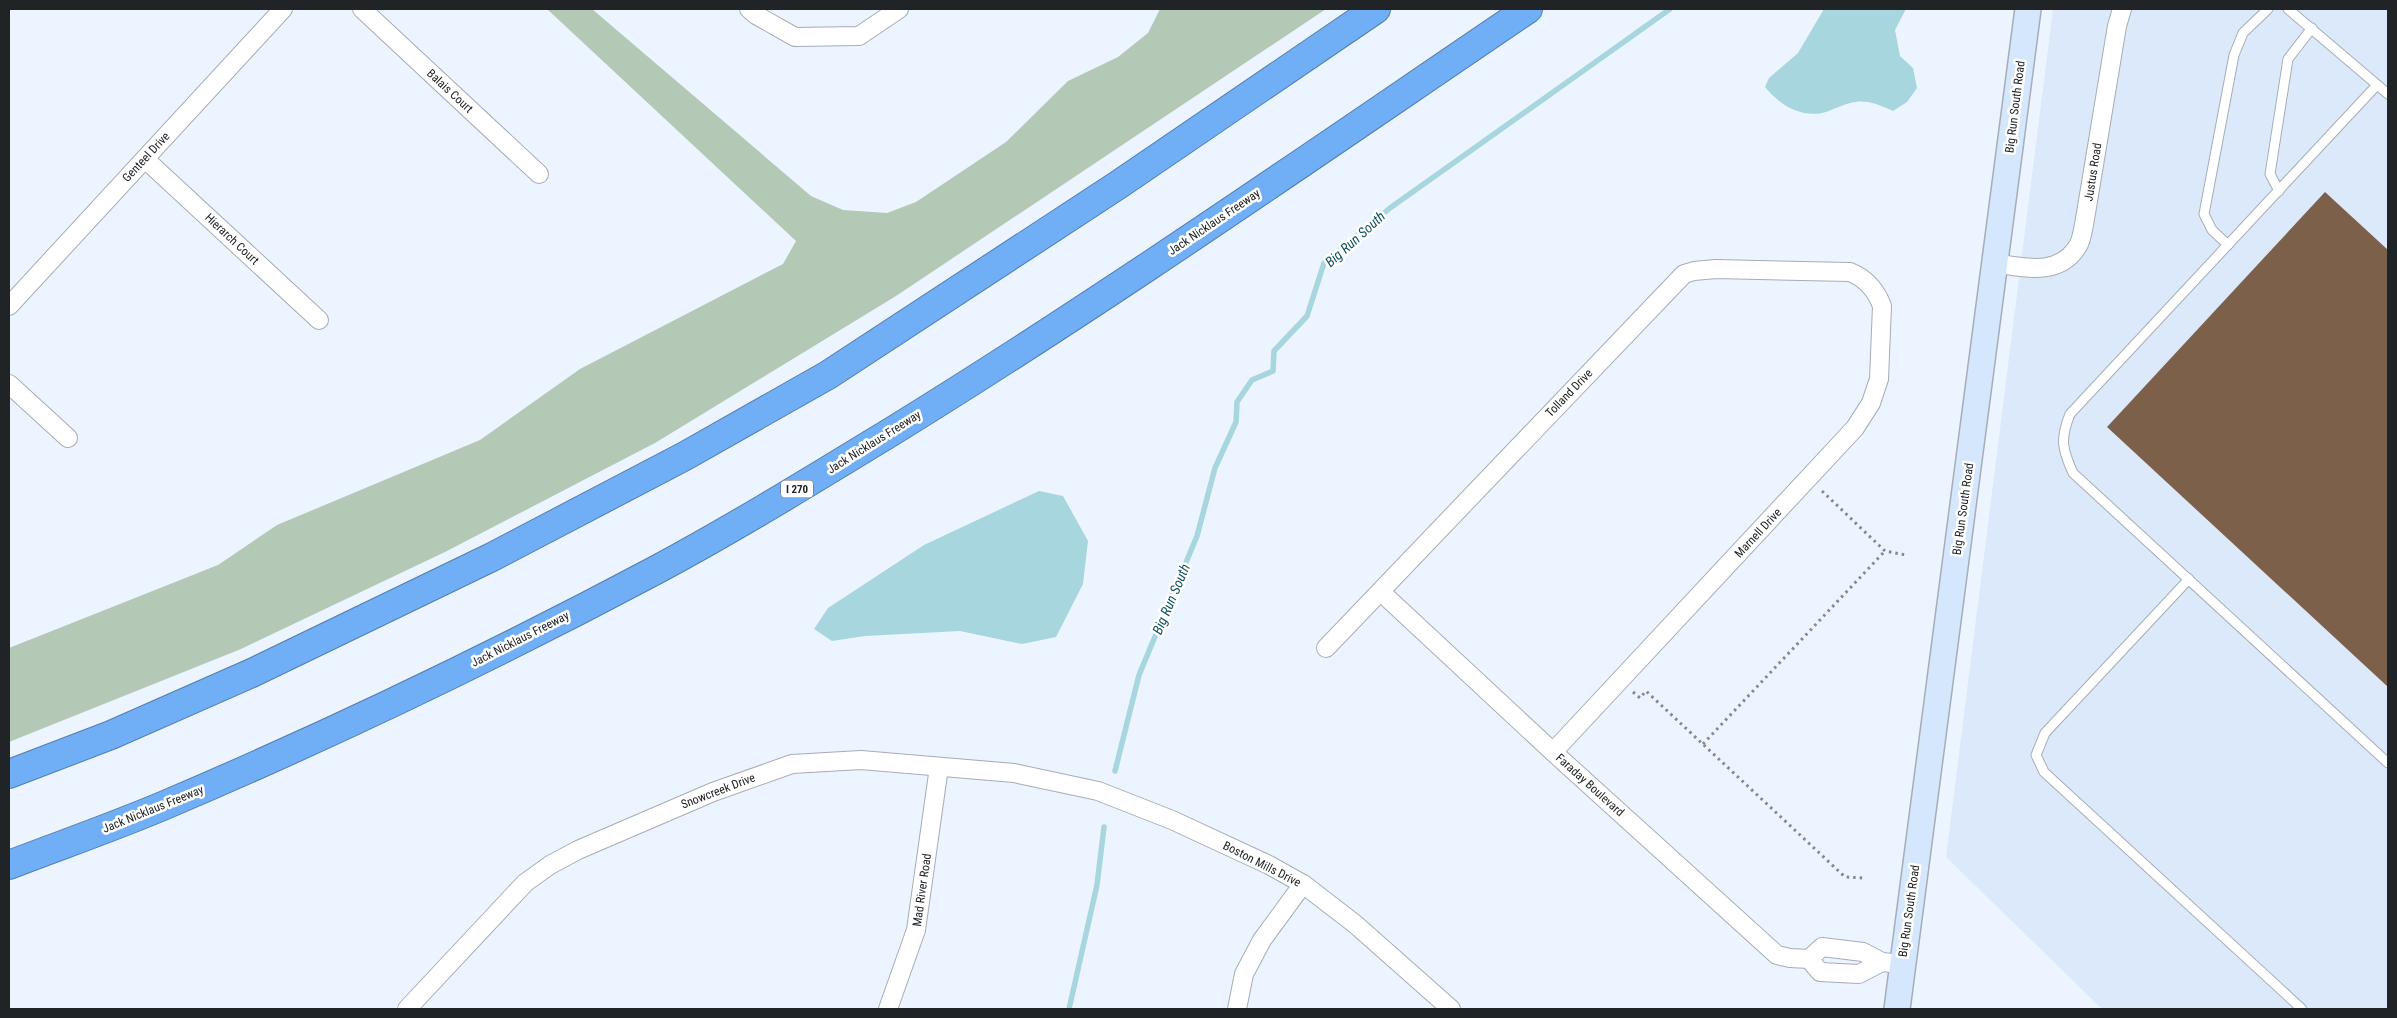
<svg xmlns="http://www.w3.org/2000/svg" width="2397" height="1018" viewBox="0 0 2397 1018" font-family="'Roboto Condensed',sans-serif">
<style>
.built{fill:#dce9fa}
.green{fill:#b3c9b5}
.water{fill:#a7d6df}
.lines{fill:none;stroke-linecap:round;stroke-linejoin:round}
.stream{stroke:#a7d6df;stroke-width:5.5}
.building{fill:#7d604a}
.lane-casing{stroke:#a6adb7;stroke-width:11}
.street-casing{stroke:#a6adb7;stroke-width:20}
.secondary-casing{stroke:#a6adb7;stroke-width:28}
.highway-casing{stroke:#547eae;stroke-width:30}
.path{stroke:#838990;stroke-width:3;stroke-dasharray:2.5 4;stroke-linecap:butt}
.lane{stroke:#fff;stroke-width:9}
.street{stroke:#fff;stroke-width:18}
.secondary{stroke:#d4e7fc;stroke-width:25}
.highway{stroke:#70aef6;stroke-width:28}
.labels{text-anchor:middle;stroke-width:5;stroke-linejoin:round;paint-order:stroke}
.shield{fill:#fff;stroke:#646668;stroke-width:1}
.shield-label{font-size:11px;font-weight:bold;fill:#212427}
.street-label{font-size:12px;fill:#212427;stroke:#fff}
.water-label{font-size:14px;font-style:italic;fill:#11525d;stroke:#fff}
</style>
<rect width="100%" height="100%" fill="#ecf4ff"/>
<polygon class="built" points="2053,9 2388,9 2388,1009 2102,1009 1946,857"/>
<polygon class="green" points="547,9 592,9 811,196 843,210 887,213 916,202 1006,142 1068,81 1118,57 1148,33 1160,9 1326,9 896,296 655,443 445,552 241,649 9,742 9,648 218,565 277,525 480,440 580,369 783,264 796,241"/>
<g class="water">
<path d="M 1824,9 L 1906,9 L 1895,30 L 1900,56 L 1913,68 L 1917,88 L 1907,102 L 1893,111 C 1881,106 1869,100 1856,102 C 1846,103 1835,109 1826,112 C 1801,119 1780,105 1765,87 L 1769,78 L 1798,53 Z"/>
<polygon points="1039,491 1063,496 1088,541 1083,584 1056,637 1022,644 960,631 865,636 832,641 814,629 828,608 924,545"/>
</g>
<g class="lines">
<g class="stream">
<polyline points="1115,771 1139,675 1197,536 1215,468 1236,422 1237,402 1252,380 1273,371 1274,351 1307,316 1324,263 1390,208 1670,9"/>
<polyline points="1069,1009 1097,885 1104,827"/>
</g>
</g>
<polygon class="building" points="2325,192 2388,250 2388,687 2107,427"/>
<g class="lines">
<g class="lane-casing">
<g id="lane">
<polyline points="2288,9 2388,94"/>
<path d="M 2377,85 L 2070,414 C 2060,439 2062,449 2073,473 L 2388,763"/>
<polyline points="2279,191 2270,174 2288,59 2312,28"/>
<polyline points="2228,245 2212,230 2204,214 2234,55 2243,33 2268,9"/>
<polyline points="2189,579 2045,733 2036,755 2044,772 2302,1009"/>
</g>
</g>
<g class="street-casing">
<g id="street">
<polyline points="362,9 539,174"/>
<polyline points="749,9 756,15 795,37 859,36 899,9"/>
<polyline points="145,159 319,320"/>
<path d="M 1995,263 C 2025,268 2061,277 2079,244 C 2083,235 2084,223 2086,213 L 2117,26 L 2122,9"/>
<polyline points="9,306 283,9"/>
<polyline points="9,384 68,438"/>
<polyline points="1381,592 1553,752 1777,955 1790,958 1809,959 1822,947 1863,952 1882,962 1902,964"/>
<path d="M 1326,648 L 1684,274 L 1694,271 L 1716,269 L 1850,272 C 1865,278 1876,290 1882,306 L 1879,379 L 1871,403 L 1855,428 L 1553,752"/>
<polyline points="1809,959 1820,972 1859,974 1882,962"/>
<polyline points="407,1009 525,883 550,865 578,850 713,792 792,764 861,760 1014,773 1098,791 1172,820 1269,865 1303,884 1355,924 1451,1009"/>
<polyline points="888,1009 916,930 939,767"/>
<polyline points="1237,1009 1244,974 1262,940 1303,884"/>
</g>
</g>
<g class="secondary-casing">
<polyline id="secondary" points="1897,1009 2028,9"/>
</g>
<g class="highway-casing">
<g id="highway">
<polyline points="9,774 111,735 254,672 492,557 685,456 828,375 1118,185 1376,9"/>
<path d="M 9,865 C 61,845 113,827 165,805 C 332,734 496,655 656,570 C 736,527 814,479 891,432 C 1108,298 1317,152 1528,9"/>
</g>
</g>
<g class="path">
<polyline points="1822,491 1885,551 1906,555"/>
<polyline points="1633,692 1640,698 1646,691 1845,877 1864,878"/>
<polyline points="1703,744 1885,551"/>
</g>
<use href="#lane" class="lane"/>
<use href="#street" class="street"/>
<use href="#secondary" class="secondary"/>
<use href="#highway" class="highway"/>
</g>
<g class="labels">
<rect class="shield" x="781" y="480.5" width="32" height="17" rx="4"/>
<g class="shield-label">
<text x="797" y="493">I 270</text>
</g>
<g class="street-label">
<text transform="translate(450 91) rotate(43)" y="4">Balais Court</text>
<text transform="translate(2015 107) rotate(-83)" y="4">Big Run South Road</text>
<text transform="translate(146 157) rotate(-47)" y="4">Genteel Drive</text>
<text transform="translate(2093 172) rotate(-81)" y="4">Justus Road</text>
<text transform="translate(1214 222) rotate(-34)" y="4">Jack Nicklaus Freeway</text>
<text transform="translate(232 239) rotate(43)" y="4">Hierarch Court</text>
<text transform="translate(1569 393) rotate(-46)" y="4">Tolland Drive</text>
<text transform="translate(874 442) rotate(-32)" y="4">Jack Nicklaus Freeway</text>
<text transform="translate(1963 509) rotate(-82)" y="4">Big Run South Road</text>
<text transform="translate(1758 533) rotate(-47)" y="4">Marnell Drive</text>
<text transform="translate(520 639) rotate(-27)" y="4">Jack Nicklaus Freeway</text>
<text transform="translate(1590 785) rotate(42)" y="4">Faraday Boulevard</text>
<text transform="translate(718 791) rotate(-21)" y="4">Snowcreek Drive</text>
<text transform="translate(153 809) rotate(-22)" y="4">Jack Nicklaus Freeway</text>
<text transform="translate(1262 864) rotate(27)" y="4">Boston Mills Drive</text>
<text transform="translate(922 890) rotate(-82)" y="4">Mad River Road</text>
<text transform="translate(1909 911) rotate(-82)" y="4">Big Run South Road</text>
</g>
<g class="water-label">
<text transform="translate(1355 239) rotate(-42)" y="5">Big Run South</text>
<text transform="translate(1171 599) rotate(-67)" y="5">Big Run South</text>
</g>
</g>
<rect width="2397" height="1018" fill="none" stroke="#212427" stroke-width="20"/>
</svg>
